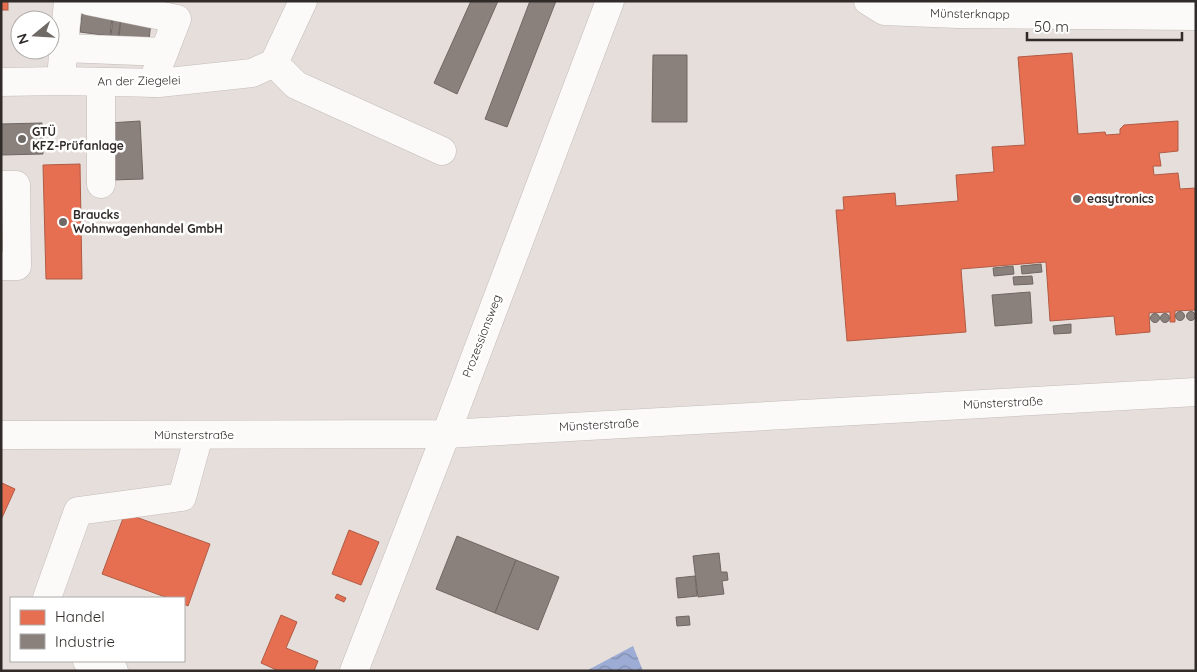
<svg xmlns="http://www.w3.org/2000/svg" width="1197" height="672" viewBox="0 0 1197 672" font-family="Quicksand,sans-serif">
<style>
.water{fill:url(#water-waves)}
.shops{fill:#e76f51;stroke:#b05b45}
.industry{fill:#8a817c;stroke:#6f6763}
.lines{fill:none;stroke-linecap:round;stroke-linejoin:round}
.minor-casing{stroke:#c3bcba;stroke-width:29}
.major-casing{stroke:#c3bcba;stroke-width:29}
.minor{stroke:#fbfaf9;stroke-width:28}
.major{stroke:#fbfaf9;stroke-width:28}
.poi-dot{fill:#706a67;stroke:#fff;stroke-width:2}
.labels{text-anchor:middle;stroke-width:5;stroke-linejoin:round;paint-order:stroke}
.street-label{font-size:12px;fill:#302b29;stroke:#fff}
.poi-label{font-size:12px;font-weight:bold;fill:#302b29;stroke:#fff;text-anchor:start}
</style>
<defs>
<pattern id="water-waves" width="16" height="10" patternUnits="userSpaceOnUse" patternTransform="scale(1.25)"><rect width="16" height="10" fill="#9cacd4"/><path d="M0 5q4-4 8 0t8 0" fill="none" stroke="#808cac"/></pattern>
</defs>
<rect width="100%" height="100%" fill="#e6deda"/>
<polygon class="water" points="633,646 643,671 587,671 588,670"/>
<g class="shops">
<rect x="1" y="1" width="7" height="9"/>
<polygon points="1072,53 1078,134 1105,132 1106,135 1120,134 1120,129 1124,125 1178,121 1178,151 1159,153 1161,166 1153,166 1154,175 1178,173 1180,189 1196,188 1196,310 1175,311 1175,322 1170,322 1170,312 1149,313 1150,332 1116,335 1114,316 1050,321 1046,262 961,269 966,332 847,341 836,210 844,210 843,197 895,193 896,206 958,201 956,175 994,172 992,147 1025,145 1018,57"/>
<polygon points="80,164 82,279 46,279 43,165"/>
<rect x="1" y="203" width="3" height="45"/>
<polygon points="2,483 15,489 1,520 1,484"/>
<polygon points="125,513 210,544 188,606 184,604 184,598 168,598 102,574"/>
<polygon points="349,530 379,542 361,585 332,574"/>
<polygon points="337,594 346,598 344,602 335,598"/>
<polygon points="281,615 297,622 286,648 318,661 314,671 279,671 261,663"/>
</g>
<g class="industry">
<polygon points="471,1 498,1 457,94 434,83"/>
<polygon points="530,1 556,1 507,127 485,119"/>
<polygon points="82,14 112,17 110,36 80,32"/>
<polygon points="113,17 121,18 118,37 111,36"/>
<polygon points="121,18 151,22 149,40 119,37"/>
<polygon points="653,55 687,55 687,122 652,122"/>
<polygon points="140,121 143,179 112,180 109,123"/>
<polygon points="42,123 43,154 1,155 1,124"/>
<polygon points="1041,264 1042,272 1022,274 1021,266"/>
<polygon points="1013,266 1014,274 994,276 993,268"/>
<polygon points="1032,276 1033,284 1014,285 1013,277"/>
<polygon points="1030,292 1032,323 995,326 992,295"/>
<circle cx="1191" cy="316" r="4.5"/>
<circle cx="1180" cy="316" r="4.5"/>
<circle cx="1155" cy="318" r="4.5"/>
<circle cx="1165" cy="318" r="4.5"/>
<polygon points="1071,324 1071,333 1054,334 1053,326"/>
<polygon points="457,536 516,560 495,613 436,589"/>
<polygon points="719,553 721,572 727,572 728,580 722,581 724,594 698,597 693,556"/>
<polygon points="516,560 559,577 538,630 495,613"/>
<polygon points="695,576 697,596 678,598 676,578"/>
<polygon points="689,616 690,625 677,626 676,617"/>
</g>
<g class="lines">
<g class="minor-casing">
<g id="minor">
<polyline points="89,1 177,19 152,83"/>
<polyline points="868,1 884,11 957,14 1196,16"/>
<polyline points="64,48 164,52"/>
<polyline points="274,63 296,85 442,151"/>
<polyline points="62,67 68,1"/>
<polyline points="1,82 61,81 159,83 252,73 274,63 303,1"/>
<polyline points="101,184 101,82"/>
<polyline points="1,185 16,185 17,266 1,266"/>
<polyline points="47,598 78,511 182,497 199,435"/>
<polyline points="87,661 114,671"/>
<polyline points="354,671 446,434 610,1"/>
</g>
</g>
<g class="major-casing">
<polyline id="major" points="1,435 446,434 1196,392"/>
</g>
<use href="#minor" class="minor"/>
<use href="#major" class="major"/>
</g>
<g class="poi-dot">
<circle cx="22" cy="139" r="5"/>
<circle cx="1077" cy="199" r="5"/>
<circle cx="63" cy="222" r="5"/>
</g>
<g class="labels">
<g class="street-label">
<text transform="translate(970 14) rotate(1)" y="4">Münsterknapp</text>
<text transform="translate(139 81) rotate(-1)" y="4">An der Ziegelei</text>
<text transform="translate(482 336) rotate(-69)" y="4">Prozessionsweg</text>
<text transform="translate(1003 403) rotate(-3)" y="4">Münsterstraße</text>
<text transform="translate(599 425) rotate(-3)" y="4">Münsterstraße</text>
<text x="194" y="439">Münsterstraße</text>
</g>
<g class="poi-label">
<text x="32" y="136">GTÜ<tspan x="32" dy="14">KFZ-Prüfanlage</tspan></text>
<text x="1087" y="203">easytronics</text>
<text x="73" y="219">Braucks<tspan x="73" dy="14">Wohnwagenhandel GmbH</tspan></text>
</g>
</g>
<rect width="1197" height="672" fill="none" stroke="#302b29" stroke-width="5"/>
<rect x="10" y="597" width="175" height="65" fill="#ffffff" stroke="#acaaa9"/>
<rect x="20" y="610" width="25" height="15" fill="#e76f51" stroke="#acaaa9"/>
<text x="55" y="622" font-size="15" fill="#302b29">Handel</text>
<rect x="20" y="634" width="25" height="15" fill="#8a817c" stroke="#acaaa9"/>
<text x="55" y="647" font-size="15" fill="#302b29">Industrie</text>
<g transform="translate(35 35) rotate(252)"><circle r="24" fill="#ffffff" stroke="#acaaa9"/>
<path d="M0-4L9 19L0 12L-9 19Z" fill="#706a67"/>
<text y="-8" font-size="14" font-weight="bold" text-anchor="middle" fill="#302b29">N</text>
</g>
<path d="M1027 32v8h155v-8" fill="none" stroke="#302b29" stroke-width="2.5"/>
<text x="1034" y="32" font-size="15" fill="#302b29" stroke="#ffffff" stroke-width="4" paint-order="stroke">50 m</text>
</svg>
